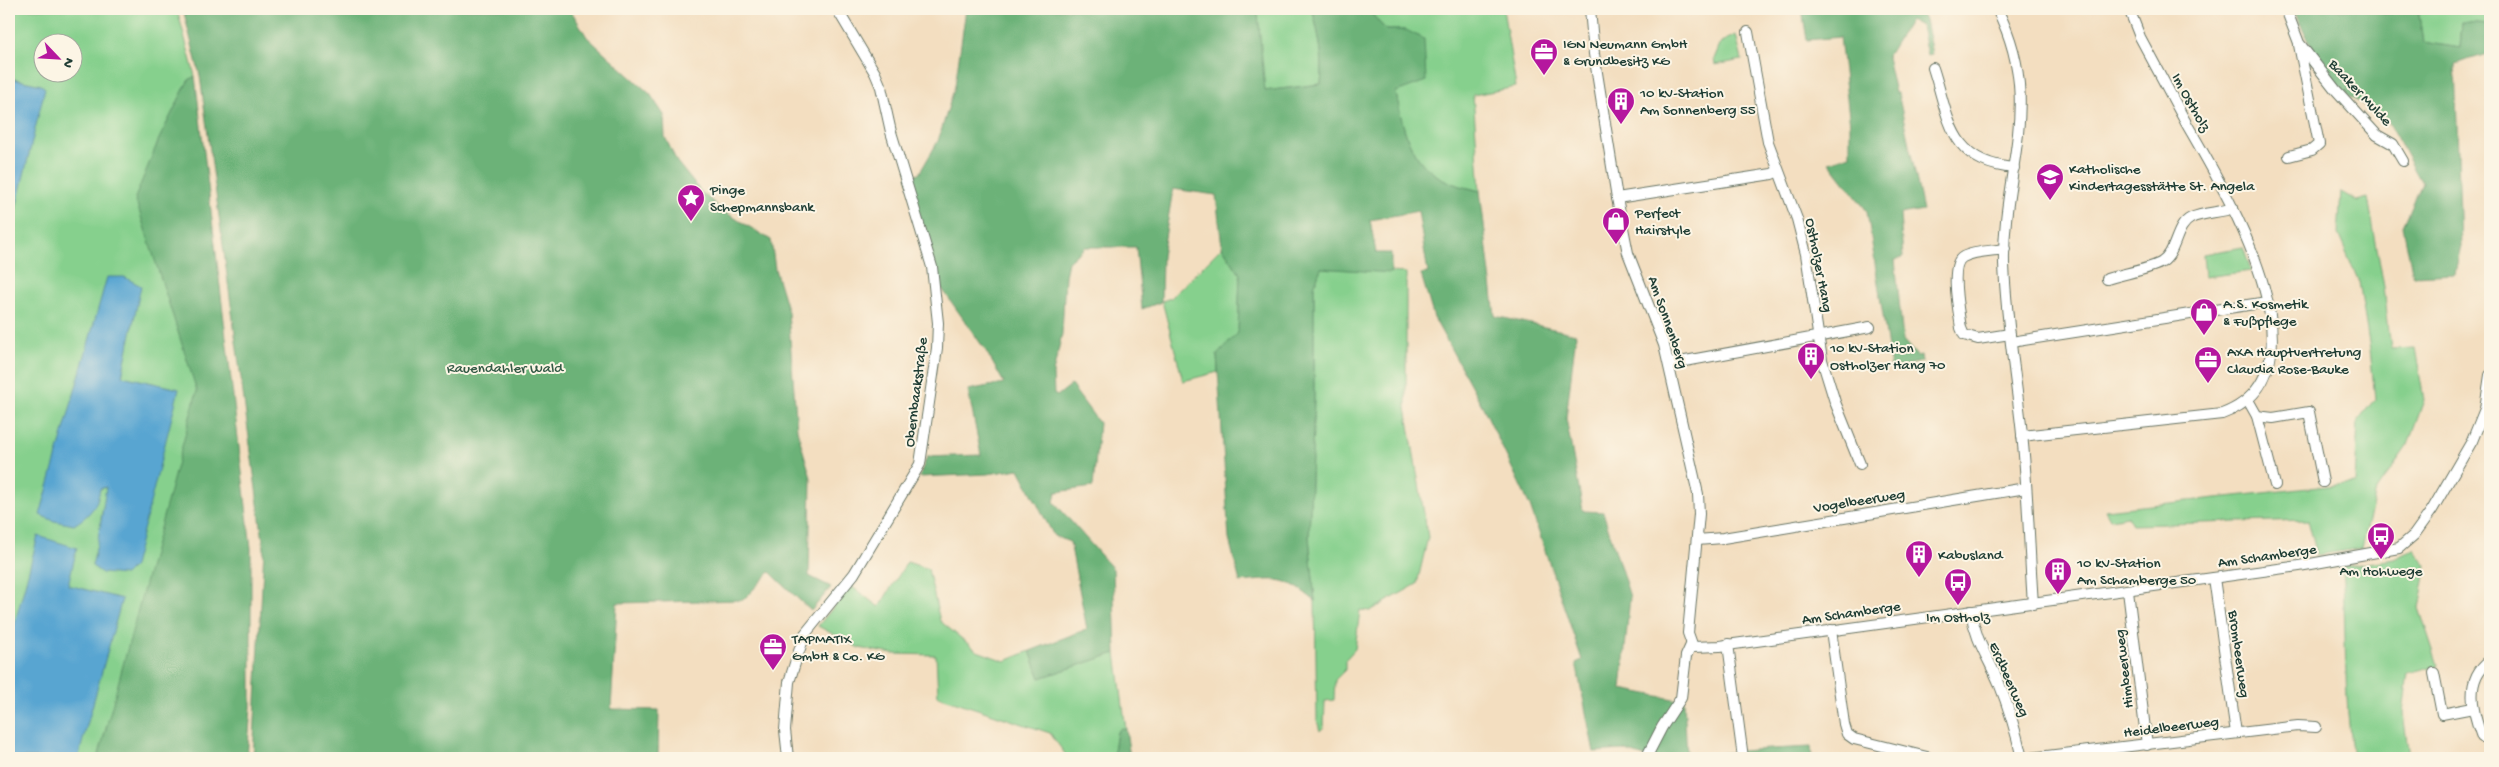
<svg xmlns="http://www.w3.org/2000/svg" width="2499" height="767" viewBox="0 0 2499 767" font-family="'Gochi Hand',sans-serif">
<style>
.green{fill:#86d08d;stroke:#528660;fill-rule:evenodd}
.forest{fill:#6cb278;stroke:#467856}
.water{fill:#59a5d1;stroke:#3c7182}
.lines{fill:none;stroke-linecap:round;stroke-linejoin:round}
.minor-casing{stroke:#697565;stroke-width:12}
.minor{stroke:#fff;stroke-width:10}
.labels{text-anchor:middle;stroke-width:4;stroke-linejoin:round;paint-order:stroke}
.poi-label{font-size:15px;fill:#1f3d34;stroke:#fcf5e5;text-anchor:start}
.street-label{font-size:15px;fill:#1f3d34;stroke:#fcf5e5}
.park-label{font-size:15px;fill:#345a46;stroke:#fcf5e5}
</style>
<rect width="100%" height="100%" fill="#fcf5e5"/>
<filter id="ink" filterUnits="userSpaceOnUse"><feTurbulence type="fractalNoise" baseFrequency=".02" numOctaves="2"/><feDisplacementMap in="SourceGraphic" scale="10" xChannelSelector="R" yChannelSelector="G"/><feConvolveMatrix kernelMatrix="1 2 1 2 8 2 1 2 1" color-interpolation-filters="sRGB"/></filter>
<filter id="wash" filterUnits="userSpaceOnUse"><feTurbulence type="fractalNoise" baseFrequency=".0096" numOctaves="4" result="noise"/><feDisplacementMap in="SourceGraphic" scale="20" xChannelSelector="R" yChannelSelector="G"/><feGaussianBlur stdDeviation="1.12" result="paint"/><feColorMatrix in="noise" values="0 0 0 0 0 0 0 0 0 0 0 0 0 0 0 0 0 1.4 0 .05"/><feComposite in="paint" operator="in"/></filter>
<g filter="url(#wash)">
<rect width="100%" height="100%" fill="#f3dec0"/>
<g class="green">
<path d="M 9,9 L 177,9 L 195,76 L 189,80 L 157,144 L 198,391 L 100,758 L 9,758 L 9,237 L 44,88 L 41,85 L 9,78 ZM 42,42 L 72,42 L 72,72 L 42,72 ZM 124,277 L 140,286 L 122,376 L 179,389 L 92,566 L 102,526 L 101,518 L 107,487 L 100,489 Z"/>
<path d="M 1251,9 L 1312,9 C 1319,33 1324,59 1321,84 L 1264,91 L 1258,14 Z"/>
<path d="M 1354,9 L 1503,9 L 1516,87 L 1473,95 L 1480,191 C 1469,188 1457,186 1447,181 C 1409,164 1403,129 1396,92 L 1414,84 L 1406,30 L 1386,30 L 1369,11 Z"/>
<polygon points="2418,9 2490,9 2490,24 2462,22 2460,48 2423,42"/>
<polygon points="1736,35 1742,60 1715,65 1714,59 1721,42"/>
<polygon points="2341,192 2357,201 2368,198 2384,287 2391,349 2415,348 2424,400 2408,445 2376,491 2362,548 2317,555 2308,520 2132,525 2128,516 2110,519 2105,510 2355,483 2358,420 2375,399 2370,349 2359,282 2338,234"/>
<polygon points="1222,247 1240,274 1238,334 1217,355 1218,372 1183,381 1162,301 1171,298"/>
<polygon points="2243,247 2251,271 2205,277 2203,254"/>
<polygon points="1321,268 1406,273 1406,408 1428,537 1417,584 1370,611 1360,610 1355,649 1345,660 1345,670 1335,680 1334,700 1325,701 1324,727 1320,731 1317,720 1315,601 1309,537 1314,397 1314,286"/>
<path d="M 2414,549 L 2427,565 L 2419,608 L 2438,665 L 2408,673 L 2403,713 L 2409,757 L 2411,758 L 2353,758 C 2343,695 2347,631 2342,567 L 2394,559 Z"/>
<polygon points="907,562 928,569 940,621 977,651 1005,661 1030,651 1040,678 1116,653 1126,729 1121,728 1117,732 1113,758 1068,758 1050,733 938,696 936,655 893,654 859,648 818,626 851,586 879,607"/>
</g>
<g class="forest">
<polygon points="183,9 570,9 587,37 650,94 664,115 665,137 677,162 701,192 725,212 771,240 775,269 788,312 797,430 811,478 809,576 831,587 811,611 770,572 743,600 617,603 611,709 659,710 658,758 253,758 264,548 200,76"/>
<path d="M 966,9 L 1251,9 L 1258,14 L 1265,91 L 1321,84 C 1324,59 1319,33 1312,9 L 1369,11 L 1386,30 L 1406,30 L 1424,39 L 1426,81 L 1396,92 C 1403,129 1409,164 1447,181 C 1457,186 1469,188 1480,191 L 1495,316 L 1576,334 L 1566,418 L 1583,511 L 1603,512 L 1630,597 L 1621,689 L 1684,701 L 1687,757 L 1752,750 L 1811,747 L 1812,758 L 1648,758 L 1623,750 L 1594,752 L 1576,663 L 1582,660 L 1530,506 L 1485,411 L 1434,318 L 1421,274 L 1428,273 L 1418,211 L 1370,220 L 1376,253 L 1391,253 L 1391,273 L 1321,268 L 1314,286 L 1314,397 L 1309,537 L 1315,601 C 1284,575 1278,579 1240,582 L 1229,539 L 1217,355 L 1238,333 L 1240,274 L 1222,247 L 1216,195 L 1173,189 L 1162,256 L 1161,302 L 1142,309 L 1136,247 L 1085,247 L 1068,262 L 1065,276 L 1062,334 L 1053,373 L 1054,394 L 1057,396 L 1071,385 L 1099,423 L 1093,487 L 1056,492 L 1054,502 L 1113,569 L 1116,653 L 1040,678 L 1030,651 L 1087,629 L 1070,542 L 1054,536 L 1019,469 L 988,474 L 919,477 L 927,457 L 981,455 L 968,390 L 1004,383 L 986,351 L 938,283 L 907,177 L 919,174 L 938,141 L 955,86 Z"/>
<polygon points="1802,9 1918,9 1925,20 1932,54 1927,55 1921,26 1910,20 1887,57 1895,93 1898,93 1923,210 1900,214 1903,258 1895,260 1903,340 1917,356 1921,355 1922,362 1891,368 1867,211 1829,162 1850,155 1850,125 1840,37 1807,40"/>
<polygon points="2293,9 2380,9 2383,14 2418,9 2423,42 2460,48 2462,22 2490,24 2490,53 2455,64 2461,246 2455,274 2413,276 2403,226 2422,183 2388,122 2345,92 2321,65"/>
<polygon points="195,76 251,548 251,707 247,758 98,758 197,391 135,198 159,139 188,81"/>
<polygon points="1121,728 1126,729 1130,758 1113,758 1117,732"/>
</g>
<g class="water">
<polygon points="9,78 41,85 45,88 9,237"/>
<path d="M 107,277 L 124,277 L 141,286 L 122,376 L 179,389 L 134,566 L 125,575 L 102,573 L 92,566 C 99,539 102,514 106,487 L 100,489 C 97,507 90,515 74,525 L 54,521 L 40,515 Z"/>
<polygon points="38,536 77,548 68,585 122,599 78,758 9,758 9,645"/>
</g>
</g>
<g filter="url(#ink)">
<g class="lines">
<g class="minor-casing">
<g id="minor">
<polyline points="1590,9 1594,54 1617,198 1628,253 1664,345 1698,494 1699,514 1688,633 1693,647 1720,646 2299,566 2399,548 2414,535 2432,510 2472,441 2485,409 2490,375"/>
<path d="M 1997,9 C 2045,103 2002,169 2004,264 C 2006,321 2016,377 2022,434 C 2028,490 2029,547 2033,604"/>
<polyline points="2286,9 2299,43 2335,89 2377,135 2393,144 2403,161"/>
<polyline points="1748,32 1768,142 1797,219 1806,254 1822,360 1835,402 1860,464"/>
<path d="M 1933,68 C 1950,120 1949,162 2014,168"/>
<polyline points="2289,156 2312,150 2319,144 2299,45"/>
<polyline points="1617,198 1772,174 1778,171"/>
<path d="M 2005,249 C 1992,251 1974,251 1963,257 C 1949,264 1959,313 1961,328 L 1964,335 L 1978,339 L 2010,334"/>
<path d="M 2107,279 C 2121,274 2152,269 2162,262 C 2177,252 2175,226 2191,218 C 2204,212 2220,213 2233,208"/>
<polyline points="2011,342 2267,302"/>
<polyline points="1669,364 1870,327"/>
<polyline points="2248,400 2257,416 2275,485"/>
<polyline points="2257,416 2273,418 2309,412 2323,482"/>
<path d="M 2022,436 L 2222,414 C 2337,371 2222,186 2185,121 C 2170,93 2155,65 2140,37 L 2129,9"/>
<polyline points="1697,540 1723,538 2026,488"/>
<polyline points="2214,578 2236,733"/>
<polyline points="2128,591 2147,745"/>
<path d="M 1971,611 C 1975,640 1988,657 1999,683 C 2009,708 2016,732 2022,758"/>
<polyline points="1831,630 1844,724 1847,734 1854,739 1931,758"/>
<polyline points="1728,644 1743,758"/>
<polyline points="2434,673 2442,714 2473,708"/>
<path d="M 2482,737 C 2472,711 2464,679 2490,660"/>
<polyline points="788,758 785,730 789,682 797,657 805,634 854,574 920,464 937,348 938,323 932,267 891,132 881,87 875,73 837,9"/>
<polyline points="1646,758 1662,727 1681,698 1686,656 1691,645"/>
<polyline points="2030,758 2298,726 2316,727"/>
</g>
</g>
<use href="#minor" class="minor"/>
</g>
</g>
<defs>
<g id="office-pin" transform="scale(1.4375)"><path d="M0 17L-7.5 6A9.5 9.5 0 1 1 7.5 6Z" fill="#b5179e" stroke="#fcf5e5"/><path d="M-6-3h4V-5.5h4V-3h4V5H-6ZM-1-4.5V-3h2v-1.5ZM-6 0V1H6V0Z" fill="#fff"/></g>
<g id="building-pin" transform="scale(1.4375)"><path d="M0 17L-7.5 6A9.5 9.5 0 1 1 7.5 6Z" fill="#b5179e" stroke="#fcf5e5"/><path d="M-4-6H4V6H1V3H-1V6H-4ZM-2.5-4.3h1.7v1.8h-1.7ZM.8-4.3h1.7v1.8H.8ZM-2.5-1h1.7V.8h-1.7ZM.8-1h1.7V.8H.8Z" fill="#fff"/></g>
<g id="school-pin" transform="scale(1.4375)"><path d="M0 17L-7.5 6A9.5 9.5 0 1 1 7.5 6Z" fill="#b5179e" stroke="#fcf5e5"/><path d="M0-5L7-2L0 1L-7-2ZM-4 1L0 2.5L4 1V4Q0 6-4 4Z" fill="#fff"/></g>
<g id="sight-pin" transform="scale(1.4375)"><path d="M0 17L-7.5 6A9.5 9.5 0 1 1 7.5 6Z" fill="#b5179e" stroke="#fcf5e5"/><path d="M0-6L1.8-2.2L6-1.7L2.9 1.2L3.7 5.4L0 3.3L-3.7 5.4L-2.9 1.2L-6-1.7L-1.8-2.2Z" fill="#fff"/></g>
<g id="shop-pin" transform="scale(1.4375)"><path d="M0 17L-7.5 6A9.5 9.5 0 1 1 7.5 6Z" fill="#b5179e" stroke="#fcf5e5"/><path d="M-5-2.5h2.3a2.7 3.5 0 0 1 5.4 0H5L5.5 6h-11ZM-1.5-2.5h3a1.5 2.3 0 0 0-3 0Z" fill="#fff"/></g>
<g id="bus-pin" transform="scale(1.4375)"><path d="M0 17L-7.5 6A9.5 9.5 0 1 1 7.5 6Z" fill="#b5179e" stroke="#fcf5e5"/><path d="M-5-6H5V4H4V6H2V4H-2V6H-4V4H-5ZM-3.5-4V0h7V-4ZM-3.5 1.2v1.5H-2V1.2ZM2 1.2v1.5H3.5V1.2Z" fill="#fff"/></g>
</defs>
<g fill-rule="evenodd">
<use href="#office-pin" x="1544" y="52"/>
<use href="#building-pin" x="1621" y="101"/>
<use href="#school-pin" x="2050" y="177"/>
<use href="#sight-pin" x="691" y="198"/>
<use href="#shop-pin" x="1616" y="221"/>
<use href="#shop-pin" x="2204" y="312"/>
<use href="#building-pin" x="1811" y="356"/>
<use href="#office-pin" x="2208" y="360"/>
<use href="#bus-pin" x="2381" y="536"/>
<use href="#building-pin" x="1919" y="554"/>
<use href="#building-pin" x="2058" y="571"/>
<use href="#bus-pin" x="1958" y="582"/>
<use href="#office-pin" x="773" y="647"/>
</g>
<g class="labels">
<g class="poi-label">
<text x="1563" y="48">IGN Neumann GmbH<tspan x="1563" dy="17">&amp; Grundbesitz KG</tspan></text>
<text x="1640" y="97">10 kV-Station<tspan x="1640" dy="17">Am Sonnenberg 55</tspan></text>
<text x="2069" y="173">Katholische<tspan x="2069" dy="17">Kindertagesstätte St. Angela</tspan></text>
<text x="710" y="194">Pinge<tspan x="710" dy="17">Schepmannsbank</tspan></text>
<text x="1635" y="217">Perfect<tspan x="1635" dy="17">Hairstyle</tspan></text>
<text x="2223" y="308">A.S. Kosmetik<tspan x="2223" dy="17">&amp; Fußpflege</tspan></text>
<text x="1830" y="352">10 kV-Station<tspan x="1830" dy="17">Ostholzer Hang 70</tspan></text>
<text x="2227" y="356">AXA Hauptvertretung<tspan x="2227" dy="17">Claudia Rose-Bauke</tspan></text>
<text x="1938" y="559">Kabusland</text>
<text x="2077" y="567">10 kV-Station<tspan x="2077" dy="17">Am Schamberge 50</tspan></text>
<text x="2381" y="575" text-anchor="middle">Am Hohwege</text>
<text x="1958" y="621" text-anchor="middle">Im Ostholz</text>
<text x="792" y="643">TAPMATIX<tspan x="792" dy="17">GmbH &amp; Co. KG</tspan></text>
</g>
<g class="street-label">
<text transform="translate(2361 92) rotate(47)" y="5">Baaker Mulde</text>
<text transform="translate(2192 102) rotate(61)" y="5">Im Ostholz</text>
<text transform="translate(1820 265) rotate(79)" y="5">Ostholzer Hang</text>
<text transform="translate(1669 322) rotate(71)" y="5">Am Sonnenberg</text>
<text transform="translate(915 392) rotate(-83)" y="5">Obernbaakstraße</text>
<text transform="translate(1859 500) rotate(-9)" y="5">Vogelbeerweg</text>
<text transform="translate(2267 555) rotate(-8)" y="5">Am Schamberge</text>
<text transform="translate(1851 612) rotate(-8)" y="5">Am Schamberge</text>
<text transform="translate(2240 654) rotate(82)" y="5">Brombeerweg</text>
<text transform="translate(2123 669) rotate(-97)" y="5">Himbeerweg</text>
<text transform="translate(2010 679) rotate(66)" y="5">Erdbeerweg</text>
<text transform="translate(2171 726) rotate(-7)" y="5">Heidelbeerweg</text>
</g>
<g class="park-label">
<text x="505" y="372">Rauendahler Wald</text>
</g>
</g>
<rect width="2499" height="767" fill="none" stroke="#fcf5e5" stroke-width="30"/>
<g transform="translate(58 58) rotate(115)"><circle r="24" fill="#fcf5e5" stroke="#a4ab9e"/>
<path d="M0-4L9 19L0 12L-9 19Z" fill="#b5179e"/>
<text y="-8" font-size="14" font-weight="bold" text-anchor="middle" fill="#1f3d34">N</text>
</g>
</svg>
